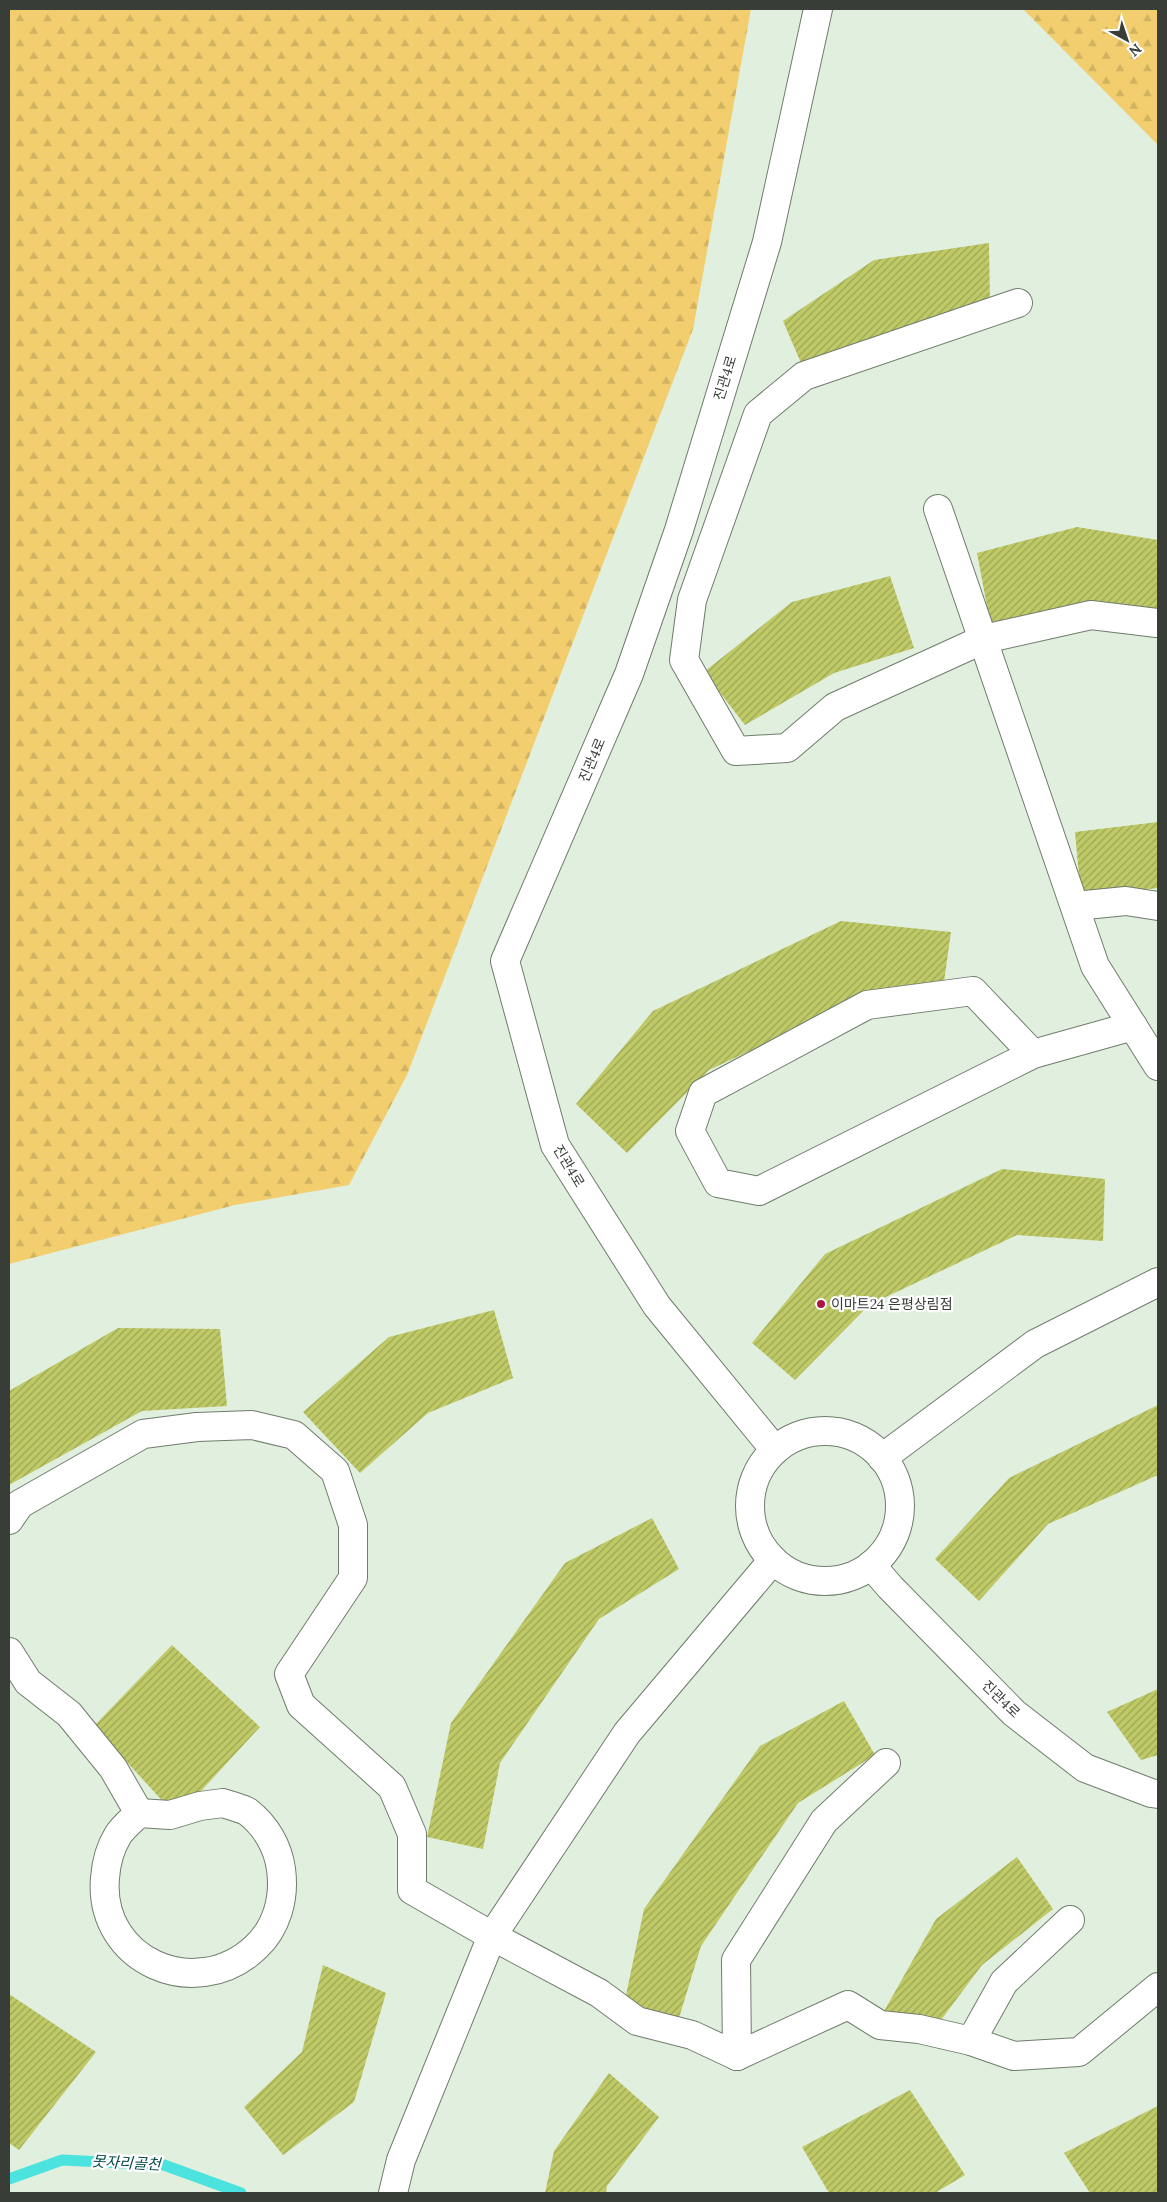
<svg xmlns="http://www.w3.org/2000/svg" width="1167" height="2202" viewBox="0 0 1167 2202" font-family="Lora,'Noto Sans KR',serif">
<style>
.forest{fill:url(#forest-firs)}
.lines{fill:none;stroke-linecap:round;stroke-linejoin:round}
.stream{stroke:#4ce2dd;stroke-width:11}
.building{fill:url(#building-hatch)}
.minor-casing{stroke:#707c6d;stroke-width:30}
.minor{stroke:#fff;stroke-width:28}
.poi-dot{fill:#ab1743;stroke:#fff;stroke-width:2}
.labels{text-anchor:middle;stroke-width:4.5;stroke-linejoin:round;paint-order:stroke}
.street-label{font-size:14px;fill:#383d37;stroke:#fff}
.poi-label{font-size:14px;fill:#383d37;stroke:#fff;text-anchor:start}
.water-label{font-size:15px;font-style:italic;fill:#044a47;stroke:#fff}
</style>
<defs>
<pattern id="forest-firs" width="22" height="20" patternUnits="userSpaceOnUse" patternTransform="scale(1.25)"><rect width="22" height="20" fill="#f3ce6e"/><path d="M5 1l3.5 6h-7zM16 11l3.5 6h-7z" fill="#d1b260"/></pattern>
<pattern id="building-hatch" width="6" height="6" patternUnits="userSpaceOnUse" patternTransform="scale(1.25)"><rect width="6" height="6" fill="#bfca67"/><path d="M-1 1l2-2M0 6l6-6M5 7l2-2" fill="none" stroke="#9ca556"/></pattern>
</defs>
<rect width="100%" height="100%" fill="#e1efde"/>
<g class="forest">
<polygon points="9,9 751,9 693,329 407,1075 349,1185 235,1205 9,1264"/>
<polygon points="1023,9 1158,9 1158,145"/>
</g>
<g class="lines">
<polyline class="stream" points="9,2179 62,2160 164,2165 241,2193"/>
</g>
<g class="building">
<polygon points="989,243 990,306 804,370 783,321 874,260"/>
<polygon points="1077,527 1158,540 1158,614 991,627 977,553"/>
<polygon points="890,576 914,648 834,673 745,725 704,672 792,602"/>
<polygon points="1158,822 1158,888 1081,897 1075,832"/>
<polygon points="841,921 951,932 944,982 857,1001 709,1070 627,1153 576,1104 653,1011"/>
<polygon points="1002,1169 1105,1179 1103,1241 1017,1235 869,1305 795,1380 752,1343 825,1254"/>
<polygon points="494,1310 513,1378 428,1413 360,1473 303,1412 389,1337"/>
<polygon points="118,1328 220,1329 227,1406 142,1411 9,1485 9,1391"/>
<polygon points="1158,1405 1158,1475 1048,1524 979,1601 935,1559 1009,1478"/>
<polygon points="652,1518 679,1569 599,1619 500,1763 483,1849 427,1837 451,1723 565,1563"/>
<polygon points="172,1645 260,1727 201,1791 168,1807 94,1726"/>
<polygon points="1158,1689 1158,1755 1141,1760 1107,1712"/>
<polygon points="844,1701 875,1755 798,1803 701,1946 678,2021 625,2000 644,1909 760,1746"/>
<polygon points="1017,1857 1053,1909 982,1965 941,2020 883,2013 936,1919"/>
<polygon points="323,1965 386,1993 354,2102 283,2155 244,2107 302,2052"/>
<polygon points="9,1994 96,2052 19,2150 9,2143"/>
<polygon points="609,2073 659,2117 607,2186 606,2193 545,2193 554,2151"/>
<polygon points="910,2090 965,2175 935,2193 829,2193 802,2147"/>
<polygon points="1158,2106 1158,2193 1090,2193 1064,2153"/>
</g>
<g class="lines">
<g class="minor-casing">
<g id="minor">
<polyline points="1018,303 804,376 758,414 692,600 684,660 736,751 787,748 835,707 984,639 1091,615 1157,623"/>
<polyline points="938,509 1095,966 1158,1066"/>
<polyline points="1075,906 1126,901 1158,906"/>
<polyline points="1033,1054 973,991 867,1005 703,1093 690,1131 718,1183 759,1191 1033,1054 1133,1026"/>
<circle cx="825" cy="1506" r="75"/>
<polyline points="775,1450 657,1306 555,1145 505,961 629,674 679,530 767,242 818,9"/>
<polyline points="882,1458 1035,1344 1158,1282"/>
<polyline points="9,1520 20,1504 143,1434 197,1427 252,1425 294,1435 335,1471 353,1525 353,1578 289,1674 301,1705 392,1787 412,1834 412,1890 492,1936 599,1993 637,2021 692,2035 737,2056"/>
<polyline points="871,1565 890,1587 1014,1713 1085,1768 1151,1793 1158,1794"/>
<polyline points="9,1652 28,1682 69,1714 113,1768 139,1813"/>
<path d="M 223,1803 C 231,1806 241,1808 248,1812 C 266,1826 278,1847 281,1869 C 285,1898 277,1928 255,1948 C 195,2003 98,1961 105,1878 C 106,1864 110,1848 118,1835 C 123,1827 132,1820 139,1813 L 170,1815 L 200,1806 Z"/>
<polyline points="971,2041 1004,1982 1070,1920"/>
<polyline points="737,2056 848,2005 880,2025 919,2029 971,2041 1014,2056 1079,2052 1158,1987"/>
<polyline points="737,2056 736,1960 824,1821 886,1763"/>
<polyline points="393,2193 401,2160 492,1936 627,1733 773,1560"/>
</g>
</g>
<use href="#minor" class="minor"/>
</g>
<circle class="poi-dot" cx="821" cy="1304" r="5"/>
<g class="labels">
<g class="street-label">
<text transform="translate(725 378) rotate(-73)" y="5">진관4로</text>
<text transform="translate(592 760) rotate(-67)" y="5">진관4로</text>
<text transform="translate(569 1166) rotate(59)" y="5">진관4로</text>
<text transform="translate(1001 1699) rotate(44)" y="5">진관4로</text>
</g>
<g class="poi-label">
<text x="831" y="1309">이마트24 은평상림점</text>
</g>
<g class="water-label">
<text transform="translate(126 2163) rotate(3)" y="5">못자리골천</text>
</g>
</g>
<rect width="1167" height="2202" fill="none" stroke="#383d37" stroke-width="20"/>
<g transform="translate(1127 40) rotate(140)" stroke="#ffffff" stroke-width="4" paint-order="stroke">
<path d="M0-4L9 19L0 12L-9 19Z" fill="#383d37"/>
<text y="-8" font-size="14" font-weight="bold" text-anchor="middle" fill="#383d37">N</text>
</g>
</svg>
